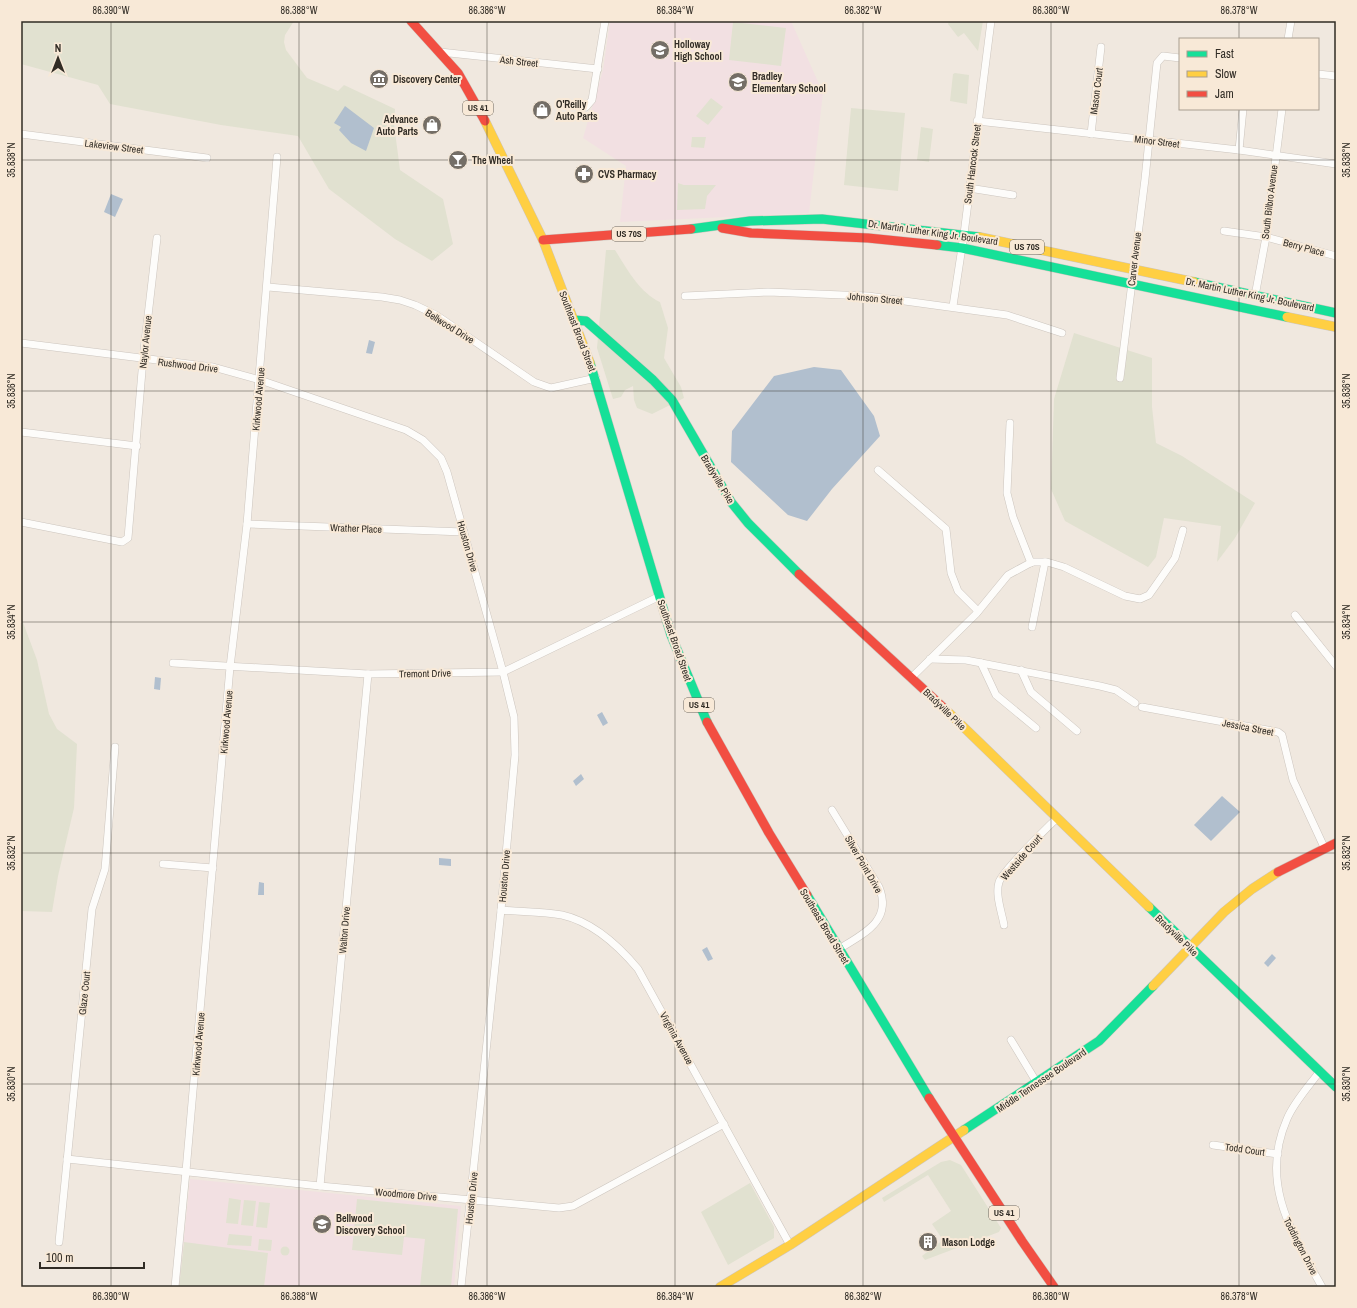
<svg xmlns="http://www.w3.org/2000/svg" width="1357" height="1308" viewBox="0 0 1357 1308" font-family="'Archivo Narrow',sans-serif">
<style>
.education{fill:#f2e0e2}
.green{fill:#e1e1d0}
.water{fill:#b1bfce}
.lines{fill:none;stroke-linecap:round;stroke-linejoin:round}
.street-casing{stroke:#ccc5be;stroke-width:8}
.fast-casing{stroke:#ccc5be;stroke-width:10}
.slow-casing{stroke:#ccc5be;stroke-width:10}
.jam-casing{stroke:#ccc5be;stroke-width:10}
.street{stroke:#fdfcfa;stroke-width:7}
.fast{stroke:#16e098;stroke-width:9}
.slow{stroke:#ffcf43;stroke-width:9}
.jam{stroke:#f24e42;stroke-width:9}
.ticks{fill:none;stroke:#312c25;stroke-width:1;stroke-opacity:0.45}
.labels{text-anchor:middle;stroke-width:4;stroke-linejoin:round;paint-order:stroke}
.shield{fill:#f8e9d7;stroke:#6d655a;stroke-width:1}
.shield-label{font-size:9px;font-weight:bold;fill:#312c25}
.poi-label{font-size:10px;font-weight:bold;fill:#312c25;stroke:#f8e9d7;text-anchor:start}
.street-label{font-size:10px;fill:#312c25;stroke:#f8e9d7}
.neatline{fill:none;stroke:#312c25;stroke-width:1.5}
.ticks-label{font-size:10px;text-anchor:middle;fill:#312c25}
</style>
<rect width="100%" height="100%" fill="#f0e8df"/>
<g class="education">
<polygon points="610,21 791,21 823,93 809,213 620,222 626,166 583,138 603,70"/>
<polygon points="190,1179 461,1206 454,1287 179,1287"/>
</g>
<g class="green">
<polygon points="21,21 294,21 285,35 284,42 286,50 307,78 338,91 344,85 395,109 394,124 400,170 443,199 453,244 432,261 395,239 329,189 298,136 221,125 110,104 98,85 21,64"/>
<polygon points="949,21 983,21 978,51 964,33 958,37 948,24"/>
<polygon points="733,22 786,28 781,66 729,60"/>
<polygon points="955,73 969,75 967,104 950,101 953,74"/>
<polygon points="711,98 723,107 708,125 696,116"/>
<polygon points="851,108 905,113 898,191 844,185"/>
<polygon points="921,127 933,129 929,162 917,160"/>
<polygon points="692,137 706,137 704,148 691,147"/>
<polygon points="678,183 684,185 716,185 707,196 705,209 677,210"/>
<path d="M 606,250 L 615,250 C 627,269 639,292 660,302 L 668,328 L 664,358 L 681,387 L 684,398 L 652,414 L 637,408 L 634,400 L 633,386 L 625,390 L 621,397 L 613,399 L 597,348 Z"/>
<polygon points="1074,333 1152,358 1152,407 1156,443 1182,456 1255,503 1235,538 1217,562 1221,526 1164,518 1156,557 1148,567 1065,521 1051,489 1054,399"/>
<polygon points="21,617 37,660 49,714 57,729 77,744 74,808 58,876 52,912 21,911"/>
<polygon points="950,1160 961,1165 1001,1228 999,1232 925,1260 922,1256 943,1240 932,1224 951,1211 928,1175 884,1202 882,1198 941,1162"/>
<polygon points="750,1183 774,1227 774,1238 728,1265 701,1212"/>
<polygon points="229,1198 241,1200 238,1224 226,1223"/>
<polygon points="357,1199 458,1209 451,1287 420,1287 425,1239 404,1237 402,1255 352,1250"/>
<polygon points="244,1200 256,1201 253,1226 241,1225"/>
<polygon points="259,1202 270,1203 267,1228 256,1227"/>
<polygon points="229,1234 252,1236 251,1246 227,1245"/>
<polygon points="259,1239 272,1240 271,1251 258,1250"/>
<polygon points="184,1242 268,1253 264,1287 179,1287"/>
<circle cx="285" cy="1251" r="4.5"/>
</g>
<g class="water">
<polygon points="345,106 374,128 366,151 351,143 339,130 341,127 334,123"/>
<polygon points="111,194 123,199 115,217 104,212"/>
<polygon points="369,340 375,342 372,354 366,353"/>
<polygon points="814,367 841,370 874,416 880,436 832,489 807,521 788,515 731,462 732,431 774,376"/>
<polygon points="155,677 161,678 160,690 154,689"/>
<polygon points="602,712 608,723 603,726 597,715"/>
<polygon points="581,774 584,779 576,786 573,781"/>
<polygon points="1222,796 1240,812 1211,841 1194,825"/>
<polygon points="439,858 451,859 451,866 439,865"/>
<polygon points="259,882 264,883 264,895 258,895"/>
<polygon points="707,947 713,959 708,961 702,950"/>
<polygon points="1272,954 1276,958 1268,967 1264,963"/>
</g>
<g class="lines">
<g class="street-casing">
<g id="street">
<polyline points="1288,39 1291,21"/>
<polyline points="440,52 598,69"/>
<polyline points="1318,74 1336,76"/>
<polyline points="586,107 592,100 605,21"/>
<polyline points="977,121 1239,150 1336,164"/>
<polyline points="21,134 207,158"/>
<polyline points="1091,134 1101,47"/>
<polyline points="1239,150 1243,109"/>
<polyline points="969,188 1013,195"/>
<polyline points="1224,231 1266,237 1336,256"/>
<polyline points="268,287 382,297 400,300 415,305 436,315 534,382 551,388 596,378"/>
<polyline points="685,296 768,292 868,296 1007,315 1062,333"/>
<polyline points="1255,296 1266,237 1282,109"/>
<polyline points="953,306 964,234 991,21"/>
<polyline points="21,343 213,367 260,380 406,430 423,440 441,458 447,472 503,672 514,717 515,755 501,910 461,1287"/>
<polyline points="1120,378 1145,179 1157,63 1163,56 1180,58"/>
<polyline points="1010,423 1007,493 1013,517 1031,563"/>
<polyline points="21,432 137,446"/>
<polyline points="878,470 946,529 951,573 958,591 978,611"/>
<polyline points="21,522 122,542 128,538 143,359 157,238"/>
<polyline points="247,524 464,532"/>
<polyline points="1295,615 1336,666"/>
<polyline points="1032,627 1045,562"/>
<polyline points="930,659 966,660 1100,686 1116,690 1135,703"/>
<polyline points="173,663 368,674 503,672 660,596"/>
<polyline points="981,663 996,695 1036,728"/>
<polyline points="1021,670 1031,692 1077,731"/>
<polyline points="912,677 976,614 1008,575 1032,562 1047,562 1064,567 1125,596 1140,599 1149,595 1175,558 1183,530"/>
<polyline points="1142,707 1278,732 1282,735 1293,780 1324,847"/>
<path d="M 832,810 L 879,887 C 893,921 863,934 839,949"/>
<polyline points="163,864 213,868"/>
<path d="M 501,910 C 520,912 542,911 562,915 C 593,922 618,945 638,969 L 790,1245"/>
<path d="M 1004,925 C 1002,913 995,895 999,882 C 1004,869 1045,830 1057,818"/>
<polyline points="1011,1040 1037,1083"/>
<path d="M 1320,1071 C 1309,1086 1294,1102 1287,1119 C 1259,1183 1292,1233 1322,1287"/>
<polyline points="1213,1145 1278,1154"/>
<polyline points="67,1159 320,1186 559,1208 573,1206 724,1124"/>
<polyline points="320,1186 368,674"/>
<polyline points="59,1242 92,909 105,869 115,747"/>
<polyline points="175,1287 186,1171 230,667 247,524 277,157"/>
</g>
</g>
<g class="fast-casing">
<g id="fast">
<polyline points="691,229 750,221 822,219 979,237"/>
<polyline points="937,245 962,248 1287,317"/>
<polyline points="1194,282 1336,313"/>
<polyline points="574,320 586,321 653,380 672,400 731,502 748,523 799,574"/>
<polyline points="590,363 671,635 707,722"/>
<polyline points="807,895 929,1098"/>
<polyline points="1149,907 1336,1087"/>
<polyline points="964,1130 1099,1041 1153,986"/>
</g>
</g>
<g class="slow-casing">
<g id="slow">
<polyline points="485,121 543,240 590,363"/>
<polyline points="979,237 1194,282"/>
<polyline points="1287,317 1336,327"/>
<polyline points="946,710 1149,907"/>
<polyline points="1153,986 1224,912 1252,889 1278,872"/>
<polyline points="720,1287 790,1245 964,1130"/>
</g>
</g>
<g class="jam-casing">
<g id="jam">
<polyline points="411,21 458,73 485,121"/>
<polyline points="722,228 751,233 868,238 937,245"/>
<polyline points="543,240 691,229"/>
<polyline points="799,574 946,710"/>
<polyline points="707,722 769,833 807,895"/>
<polyline points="1278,872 1336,843"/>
<polyline points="929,1098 1022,1241 1054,1287"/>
</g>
</g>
<use href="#street" class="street"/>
<use href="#fast" class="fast"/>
<use href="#slow" class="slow"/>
<use href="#jam" class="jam"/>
</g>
<path class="ticks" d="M 111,21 L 111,1287M 299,21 L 299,1287M 487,21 L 487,1287M 675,21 L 675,1287M 863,21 L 863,1287M 1051,21 L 1051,1287M 1239,21 L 1239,39M 1239,109 L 1239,1287M 21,160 L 1336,160M 21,391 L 1336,391M 21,622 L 1336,622M 21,853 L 1336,853M 21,1084 L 1336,1084"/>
<defs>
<g id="school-disc" transform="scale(1)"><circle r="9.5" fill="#746e66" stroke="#f8e9d7"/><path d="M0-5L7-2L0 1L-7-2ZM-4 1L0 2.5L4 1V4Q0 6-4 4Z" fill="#fff"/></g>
<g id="museum-disc" transform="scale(1)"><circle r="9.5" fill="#746e66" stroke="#f8e9d7"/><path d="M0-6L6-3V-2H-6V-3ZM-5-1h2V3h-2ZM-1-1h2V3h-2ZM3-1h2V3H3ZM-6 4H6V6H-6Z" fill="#fff"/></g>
<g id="shop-disc" transform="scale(1)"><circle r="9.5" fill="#746e66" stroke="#f8e9d7"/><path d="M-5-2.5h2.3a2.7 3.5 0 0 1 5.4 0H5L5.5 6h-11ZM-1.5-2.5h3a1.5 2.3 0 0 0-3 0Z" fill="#fff"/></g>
<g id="bar-disc" transform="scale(1)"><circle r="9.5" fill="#746e66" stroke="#f8e9d7"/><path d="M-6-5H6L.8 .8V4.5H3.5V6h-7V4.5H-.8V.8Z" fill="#fff"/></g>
<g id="pharmacy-disc" transform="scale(1)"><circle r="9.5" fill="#746e66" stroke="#f8e9d7"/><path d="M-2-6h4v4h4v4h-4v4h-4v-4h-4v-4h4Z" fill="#fff"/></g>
<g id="building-disc" transform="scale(1)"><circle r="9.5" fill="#746e66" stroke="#f8e9d7"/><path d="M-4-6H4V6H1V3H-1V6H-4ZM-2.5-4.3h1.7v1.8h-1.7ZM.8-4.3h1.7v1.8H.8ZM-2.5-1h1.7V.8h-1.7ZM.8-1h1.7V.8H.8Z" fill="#fff"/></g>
</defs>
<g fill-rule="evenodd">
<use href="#school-disc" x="660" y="50"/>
<use href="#museum-disc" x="379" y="79"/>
<use href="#school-disc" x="738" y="82"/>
<use href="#shop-disc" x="542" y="110"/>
<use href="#shop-disc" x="432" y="125"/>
<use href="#bar-disc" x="458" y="160"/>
<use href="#pharmacy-disc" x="584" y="174"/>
<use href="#school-disc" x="322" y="1224"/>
<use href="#building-disc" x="928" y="1242"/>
</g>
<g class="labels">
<g class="shield">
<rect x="463" y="101" width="30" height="14" rx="3"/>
<rect x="612" y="227" width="34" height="14" rx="3"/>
<rect x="1010" y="240" width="34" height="14" rx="3"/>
<rect x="684" y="698" width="30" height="14" rx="3"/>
<rect x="989" y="1206" width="30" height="14" rx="3"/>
</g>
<g class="shield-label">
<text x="478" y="111">US 41</text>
<text x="629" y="237">US 70S</text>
<text x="1027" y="250">US 70S</text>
<text x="699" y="708">US 41</text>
<text x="1004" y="1216">US 41</text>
</g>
<g class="poi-label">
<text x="674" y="48">Holloway<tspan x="674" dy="12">High School</tspan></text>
<text x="752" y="80">Bradley<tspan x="752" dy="12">Elementary School</tspan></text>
<text x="393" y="83">Discovery Center</text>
<text x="556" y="108">O'Reilly<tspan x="556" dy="12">Auto Parts</tspan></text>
<text x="418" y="123" text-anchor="end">Advance<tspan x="418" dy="12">Auto Parts</tspan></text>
<text x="472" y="164">The Wheel</text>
<text x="598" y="178">CVS Pharmacy</text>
<text x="336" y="1222">Bellwood<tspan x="336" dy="12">Discovery School</tspan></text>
<text x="942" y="1246">Mason Lodge</text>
</g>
<g class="street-label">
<text transform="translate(519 61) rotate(6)" y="4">Ash Street</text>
<text transform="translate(1096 91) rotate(-83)" y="4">Mason Court</text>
<text transform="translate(1157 141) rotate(7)" y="4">Minor Street</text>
<text transform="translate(114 146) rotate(7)" y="4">Lakeview Street</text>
<text transform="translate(972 164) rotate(-83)" y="4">South Hancock Street</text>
<text transform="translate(1269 202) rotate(-83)" y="4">South Bilbro Avenue</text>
<text transform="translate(933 232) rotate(8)" y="4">Dr. Martin Luther King Jr. Boulevard</text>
<text transform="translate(1304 247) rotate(15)" y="4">Berry Place</text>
<text transform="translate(1134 259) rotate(-83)" y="4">Carver Avenue</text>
<text transform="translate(1250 294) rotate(12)" y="4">Dr. Martin Luther King Jr. Boulevard</text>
<text transform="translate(875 298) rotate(5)" y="4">Johnson Street</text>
<text transform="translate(450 326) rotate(32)" y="4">Bellwood Drive</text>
<text transform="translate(578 331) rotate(69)" y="4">Southeast Broad Street</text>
<text transform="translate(145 342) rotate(-84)" y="4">Naylor Avenue</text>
<text transform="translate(188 365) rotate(7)" y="4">Rushwood Drive</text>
<text transform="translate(258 399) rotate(-85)" y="4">Kirkwood Avenue</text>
<text transform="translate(718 479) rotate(59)" y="4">Bradyville Pike</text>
<text transform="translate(356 528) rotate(2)" y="4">Wrather Place</text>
<text transform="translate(468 546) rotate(74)" y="4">Houston Drive</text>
<text transform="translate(675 640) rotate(71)" y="4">Southeast Broad Street</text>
<text transform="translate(425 673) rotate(-1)" y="4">Tremont Drive</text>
<text transform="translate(945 709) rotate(44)" y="4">Bradyville Pike</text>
<text transform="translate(226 722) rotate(-85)" y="4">Kirkwood Avenue</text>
<text transform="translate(1248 727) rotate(11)" y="4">Jessica Street</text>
<text transform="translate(1021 857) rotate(-49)" y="4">Westside Court</text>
<text transform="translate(864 864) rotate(60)" y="4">Silver Point Drive</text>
<text transform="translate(504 876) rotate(-85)" y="4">Houston Drive</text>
<text transform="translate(825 926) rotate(59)" y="4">Southeast Broad Street</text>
<text transform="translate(344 930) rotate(-85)" y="4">Walton Drive</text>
<text transform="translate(1177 935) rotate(44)" y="4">Bradyville Pike</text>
<text transform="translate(84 993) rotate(-84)" y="4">Glaze Court</text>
<text transform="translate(677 1038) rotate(61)" y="4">Virginia Avenue</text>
<text transform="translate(198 1044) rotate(-85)" y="4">Kirkwood Avenue</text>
<text transform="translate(1041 1080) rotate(-34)" y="4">Middle Tennessee Boulevard</text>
<text transform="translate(1245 1149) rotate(8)" y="4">Todd Court</text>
<text transform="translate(406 1194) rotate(5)" y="4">Woodmore Drive</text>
<text transform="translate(471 1198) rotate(-84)" y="4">Houston Drive</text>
<text transform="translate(1301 1246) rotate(63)" y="4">Toddington Drive</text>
</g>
</g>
<rect width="1357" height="1308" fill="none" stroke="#f8e9d7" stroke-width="44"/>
<rect x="1179" y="38" width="140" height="72" fill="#f8e9d7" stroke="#a89d90"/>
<rect x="1187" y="51" width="20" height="6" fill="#16e098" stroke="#a89d90"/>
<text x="1215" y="58" font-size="12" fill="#312c25">Fast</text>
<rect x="1187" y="71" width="20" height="6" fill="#ffcf43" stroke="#a89d90"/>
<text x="1215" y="78" font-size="12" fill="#312c25">Slow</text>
<rect x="1187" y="91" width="20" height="6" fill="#f24e42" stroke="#a89d90"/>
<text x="1215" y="98" font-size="12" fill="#312c25">Jam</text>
<g transform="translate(58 58)" stroke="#f8e9d7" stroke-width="3" paint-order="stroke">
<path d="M0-3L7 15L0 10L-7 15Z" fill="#312c25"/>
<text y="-6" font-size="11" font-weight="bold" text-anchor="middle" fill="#312c25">N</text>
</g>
<path d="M40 1262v6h104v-6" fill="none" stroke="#312c25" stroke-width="2"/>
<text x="46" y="1262" font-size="12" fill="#312c25" stroke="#f8e9d7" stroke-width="3" paint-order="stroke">100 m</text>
<rect x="22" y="22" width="1313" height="1264" class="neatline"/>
<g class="ticks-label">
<text x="111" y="14">86.390°W</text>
<text x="299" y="14">86.388°W</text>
<text x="487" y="14">86.386°W</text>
<text x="675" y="14">86.384°W</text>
<text x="863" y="14">86.382°W</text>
<text x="1051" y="14">86.380°W</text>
<text x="1239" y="14">86.378°W</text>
<text transform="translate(11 160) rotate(-90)" y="4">35.838°N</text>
<text transform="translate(1346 160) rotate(-90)" y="4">35.838°N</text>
<text transform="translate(11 391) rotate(-90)" y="4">35.836°N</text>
<text transform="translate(1346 391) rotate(-90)" y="4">35.836°N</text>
<text transform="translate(11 622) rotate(-90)" y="4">35.834°N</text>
<text transform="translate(1346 622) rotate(-90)" y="4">35.834°N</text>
<text transform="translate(11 853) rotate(-90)" y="4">35.832°N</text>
<text transform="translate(1346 853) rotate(-90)" y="4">35.832°N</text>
<text transform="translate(11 1084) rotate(-90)" y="4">35.830°N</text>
<text transform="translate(1346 1084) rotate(-90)" y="4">35.830°N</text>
<text x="111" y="1300">86.390°W</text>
<text x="299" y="1300">86.388°W</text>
<text x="487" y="1300">86.386°W</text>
<text x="675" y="1300">86.384°W</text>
<text x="863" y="1300">86.382°W</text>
<text x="1051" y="1300">86.380°W</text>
<text x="1239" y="1300">86.378°W</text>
</g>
</svg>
